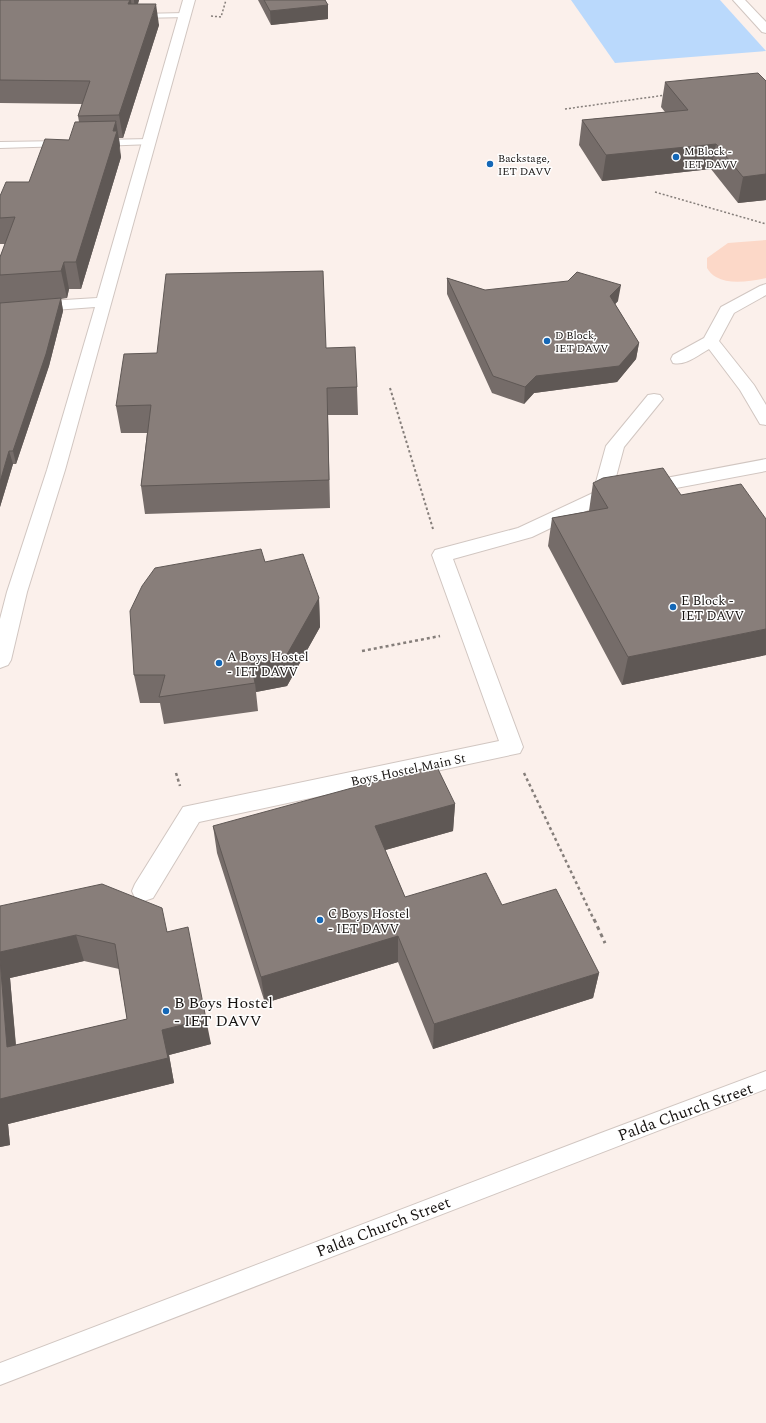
<svg xmlns="http://www.w3.org/2000/svg" width="766" height="1423" viewBox="0 0 766 1423" font-family="Spectral,serif">
<style>
.green{fill:#fcd8c8}
.water{fill:#bad9fc}
.lines{fill:none;stroke-linecap:round;stroke-linejoin:round}
.lane-casing{stroke:#d1c6c1;stroke-width:2}
.street-casing{stroke:#d1c6c1;stroke-width:2}
.path-far3{stroke:#857e7a;stroke-width:1.5;stroke-dasharray:2 2;stroke-linecap:butt}
.path-far2{stroke:#857e7a;stroke-width:2;stroke-dasharray:2.5 2.5;stroke-linecap:butt}
.path-far1{stroke:#857e7a;stroke-width:2.5;stroke-dasharray:3 3;stroke-linecap:butt}
.path{stroke:#857e7a;stroke-width:3;stroke-dasharray:4 4;stroke-linecap:butt}
.lane{fill:#fff;fill-rule:evenodd}
.street{fill:#fff;fill-rule:evenodd}
.wall{fill:#756c69;fill-rule:evenodd}
.shaded-wall{fill:#5f5855}
.building{fill:#887e7a;stroke:#5f5855}
.poi-dot{fill:#1467b6;stroke:#fff;stroke-width:1.5}
.labels{text-anchor:middle;stroke-width:3;stroke-linejoin:round;paint-order:stroke}
.far-poi-label{font-size:11px;fill:#161210;stroke:#fff;text-anchor:start}
.poi-label{font-size:13px;fill:#161210;stroke:#fff;text-anchor:start}
.street-label{font-size:13px;fill:#161210;stroke:#fff}
.near-poi-label{font-size:16px;fill:#161210;stroke:#fff;text-anchor:start}
.near-street-label{font-size:16px;fill:#161210;stroke:#fff}
</style>
<rect width="100%" height="100%" fill="#fbf0eb"/>
<path class="green" d="M 766,240 L 766,278 C 751,281 730,285 716,277 C 712,275 709,271 707,268 L 707,258 L 728,243 Z"/>
<polygon class="water" points="571,0 720,0 766,51 615,63"/>
<g class="lines">
<g class="lane-casing">
<g id="lane">
<polygon points="185,13 189,15 188,17 138,18 134,16 138,14"/>
<polygon points="150,139 153,140 155,142 153,144 99,146 94,143 99,140"/>
<polygon points="63,141 66,142 68,144 66,146 0,148 0,142"/>
<polygon points="766,1071 766,1089 0,1385 0,1363 601,1133"/>
</g>
</g>
<g class="street-casing">
<g id="street">
<polygon points="183,0 195,0 65,470 27,592 11,660 8,665 0,668 0,619 7,592 47,470 95,307 0,314 0,304 97,298"/>
<polygon points="733,0 745,0 766,22 766,33 762,32"/>
<path d="M 766,284 L 766,295 L 734,313 L 719,341 L 754,385 L 766,405 L 766,425 L 760,424 L 740,390 L 709,349 C 698,355 686,366 673,363 L 671,359 L 673,355 L 704,338 L 721,307 L 760,286 Z"/>
<polygon points="654,394 660,395 663,399 624,447 613,488 766,459 766,471 607,501 532,537 453,559 523,747 520,753 199,822 153,898 144,901 135,898 132,891 135,884 183,807 499,741 432,555 435,550 518,528 593,493 606,446 648,395"/>
</g>
</g>
<g class="path-far3">
<polyline points="211,16 221,17 226,0"/>
<polyline points="565,109 666,95"/>
<polyline points="655,192 766,224"/>
</g>
<polyline class="path-far2" points="390,388 433,529"/>
<g class="path-far1">
<polyline points="362,651 440,636"/>
<polyline points="176,773 180,786"/>
<polyline points="524,773 594,920"/>
</g>
<polyline class="path" points="594,919 605,943"/>
<use href="#lane" class="lane"/>
<use href="#street" class="street"/>
</g>
<g class="wall">
<polygon points="0,0 139,0 138,4 159,25 123,138 119,138 121,157 81,289 69,289 67,298 61,299 63,311 49,366 16,464 13,464 0,507 0,257 5,244 0,244 0,196 29,182 69,140 79,122 78,116 82,104 0,103"/>
<polygon points="258,0 325,0 328,5 328,19 271,25"/>
<polygon points="766,81 766,200 738,203 711,169 602,181 579,145 582,120 665,112 661,107 665,82"/>
<polygon points="447,278 485,290 618,301 615,304 639,343 636,359 617,382 534,393 524,404 492,393 447,294"/>
<polygon points="326,348 357,387 358,415 328,415 330,508 145,514 141,486 147,433 121,433 116,406"/>
<polygon points="593,483 681,495 766,519 766,655 622,685 548,546 552,518 589,511"/>
<polygon points="265,562 319,598 320,627 287,686 256,692 258,711 164,724 160,703 140,703 134,675"/>
<polygon points="455,804 453,831 385,850 405,897 502,905 599,973 593,998 433,1049 398,962 265,1003 217,853 213,826"/>
<path d="M 0,906 L 167,931 L 211,1044 L 169,1055 L 174,1083 L 8,1124 L 10,1145 L 0,1147 ZM 84,961 L 119,969 L 127,1019 L 16,1045 L 10,978 Z"/>
</g>
<g class="shaded-wall">
<polygon points="130,0 131,0 133,19 128,4"/>
<polygon points="134,0 139,0 135,12"/>
<polygon points="156,4 159,25 123,138 119,115"/>
<polygon points="328,5 328,19 271,25 270,11"/>
<polygon points="116,121 120,146 119,148 121,157 81,289 76,262"/>
<polygon points="716,144 711,169 602,181 606,155"/>
<polygon points="766,174 766,200 738,203 743,177"/>
<polygon points="64,262 69,289 67,298 61,271"/>
<polygon points="621,285 618,301 608,312 610,296"/>
<polygon points="61,298 63,311 49,366 16,464 13,451"/>
<polygon points="639,343 636,359 617,382 534,393 524,404 525,387 536,376"/>
<polygon points="9,451 13,464 0,507 0,482"/>
<polygon points="319,598 320,627 287,686 256,692 255,683 251,664"/>
<polygon points="766,629 766,655 622,685 628,657"/>
<polygon points="455,804 453,831 375,853 375,826"/>
<polygon points="76,935 84,961 10,978 18,1072 7,1047 0,959 0,952"/>
<polygon points="398,936 398,962 265,1003 261,977"/>
<polygon points="599,973 593,998 433,1049 434,1024"/>
<polygon points="206,1019 211,1044 169,1055 174,1083 8,1124 10,1145 0,1147 0,1099 162,1030"/>
</g>
<g class="building">
<polygon points="0,0 130,0 128,4 156,4 119,115 78,116 90,81 0,80"/>
<polygon points="264,0 325,0 328,5 270,11"/>
<polygon points="758,73 766,81 766,174 743,177 716,144 606,155 582,120 688,110 665,82"/>
<polygon points="116,121 113,131 117,131 76,262 64,262 61,271 0,275 0,257 15,217 0,218 0,196 6,182 29,182 45,139 69,140 75,122"/>
<polygon points="323,271 326,348 355,347 357,387 327,388 329,480 141,486 151,405 116,406 124,354 157,353 166,274"/>
<polygon points="577,272 621,285 610,296 639,343 619,366 536,376 525,387 493,376 447,278 485,290 568,281"/>
<polygon points="61,298 46,354 13,451 9,451 0,482 0,303"/>
<polygon points="663,468 681,495 741,484 766,519 766,629 628,657 552,518 608,508 593,483 603,478"/>
<polygon points="261,549 265,562 303,554 319,598 285,658 251,664 255,683 159,697 165,675 134,675 130,611 142,586 155,568"/>
<polygon points="436,765 455,804 375,826 405,897 486,873 502,905 556,889 599,973 434,1024 398,936 261,977 213,826"/>
<polygon points="102,884 162,908 167,932 188,927 206,1019 162,1030 168,1058 0,1099 0,959 7,1047 127,1019 115,944 76,935 0,952 0,906"/>
</g>
<g class="poi-dot">
<circle cx="676" cy="157" r="4"/>
<circle cx="490" cy="164" r="4"/>
<circle cx="547" cy="341" r="4"/>
<circle cx="673" cy="607" r="4"/>
<circle cx="219" cy="663" r="4"/>
<circle cx="320" cy="920" r="4"/>
<circle cx="166" cy="1011" r="4"/>
</g>
<g class="labels">
<g class="far-poi-label">
<text x="684" y="155">M Block -<tspan x="684" dy="13">IET DAVV</tspan></text>
<text x="498" y="162">Backstage,<tspan x="498" dy="13">IET DAVV</tspan></text>
<text x="555" y="339">D Block,<tspan x="555" dy="13">IET DAVV</tspan></text>
</g>
<g class="poi-label">
<text x="681" y="605">E Block -<tspan x="681" dy="15">IET DAVV</tspan></text>
<text x="227" y="661">A Boys Hostel<tspan x="227" dy="15">- IET DAVV</tspan></text>
<text x="328" y="918">C Boys Hostel<tspan x="328" dy="15">- IET DAVV</tspan></text>
</g>
<g class="street-label">
<text transform="translate(408 769) rotate(-12)" y="5">Boys Hostel Main St</text>
</g>
<g class="near-poi-label">
<text x="174" y="1008">B Boys Hostel<tspan x="174" dy="18">- IET DAVV</tspan></text>
</g>
<g class="near-street-label">
<text transform="translate(685 1111) rotate(-20)" y="6">Palda Church Street</text>
<text transform="translate(383 1226) rotate(-21)" y="6">Palda Church Street</text>
</g>
</g>
</svg>
